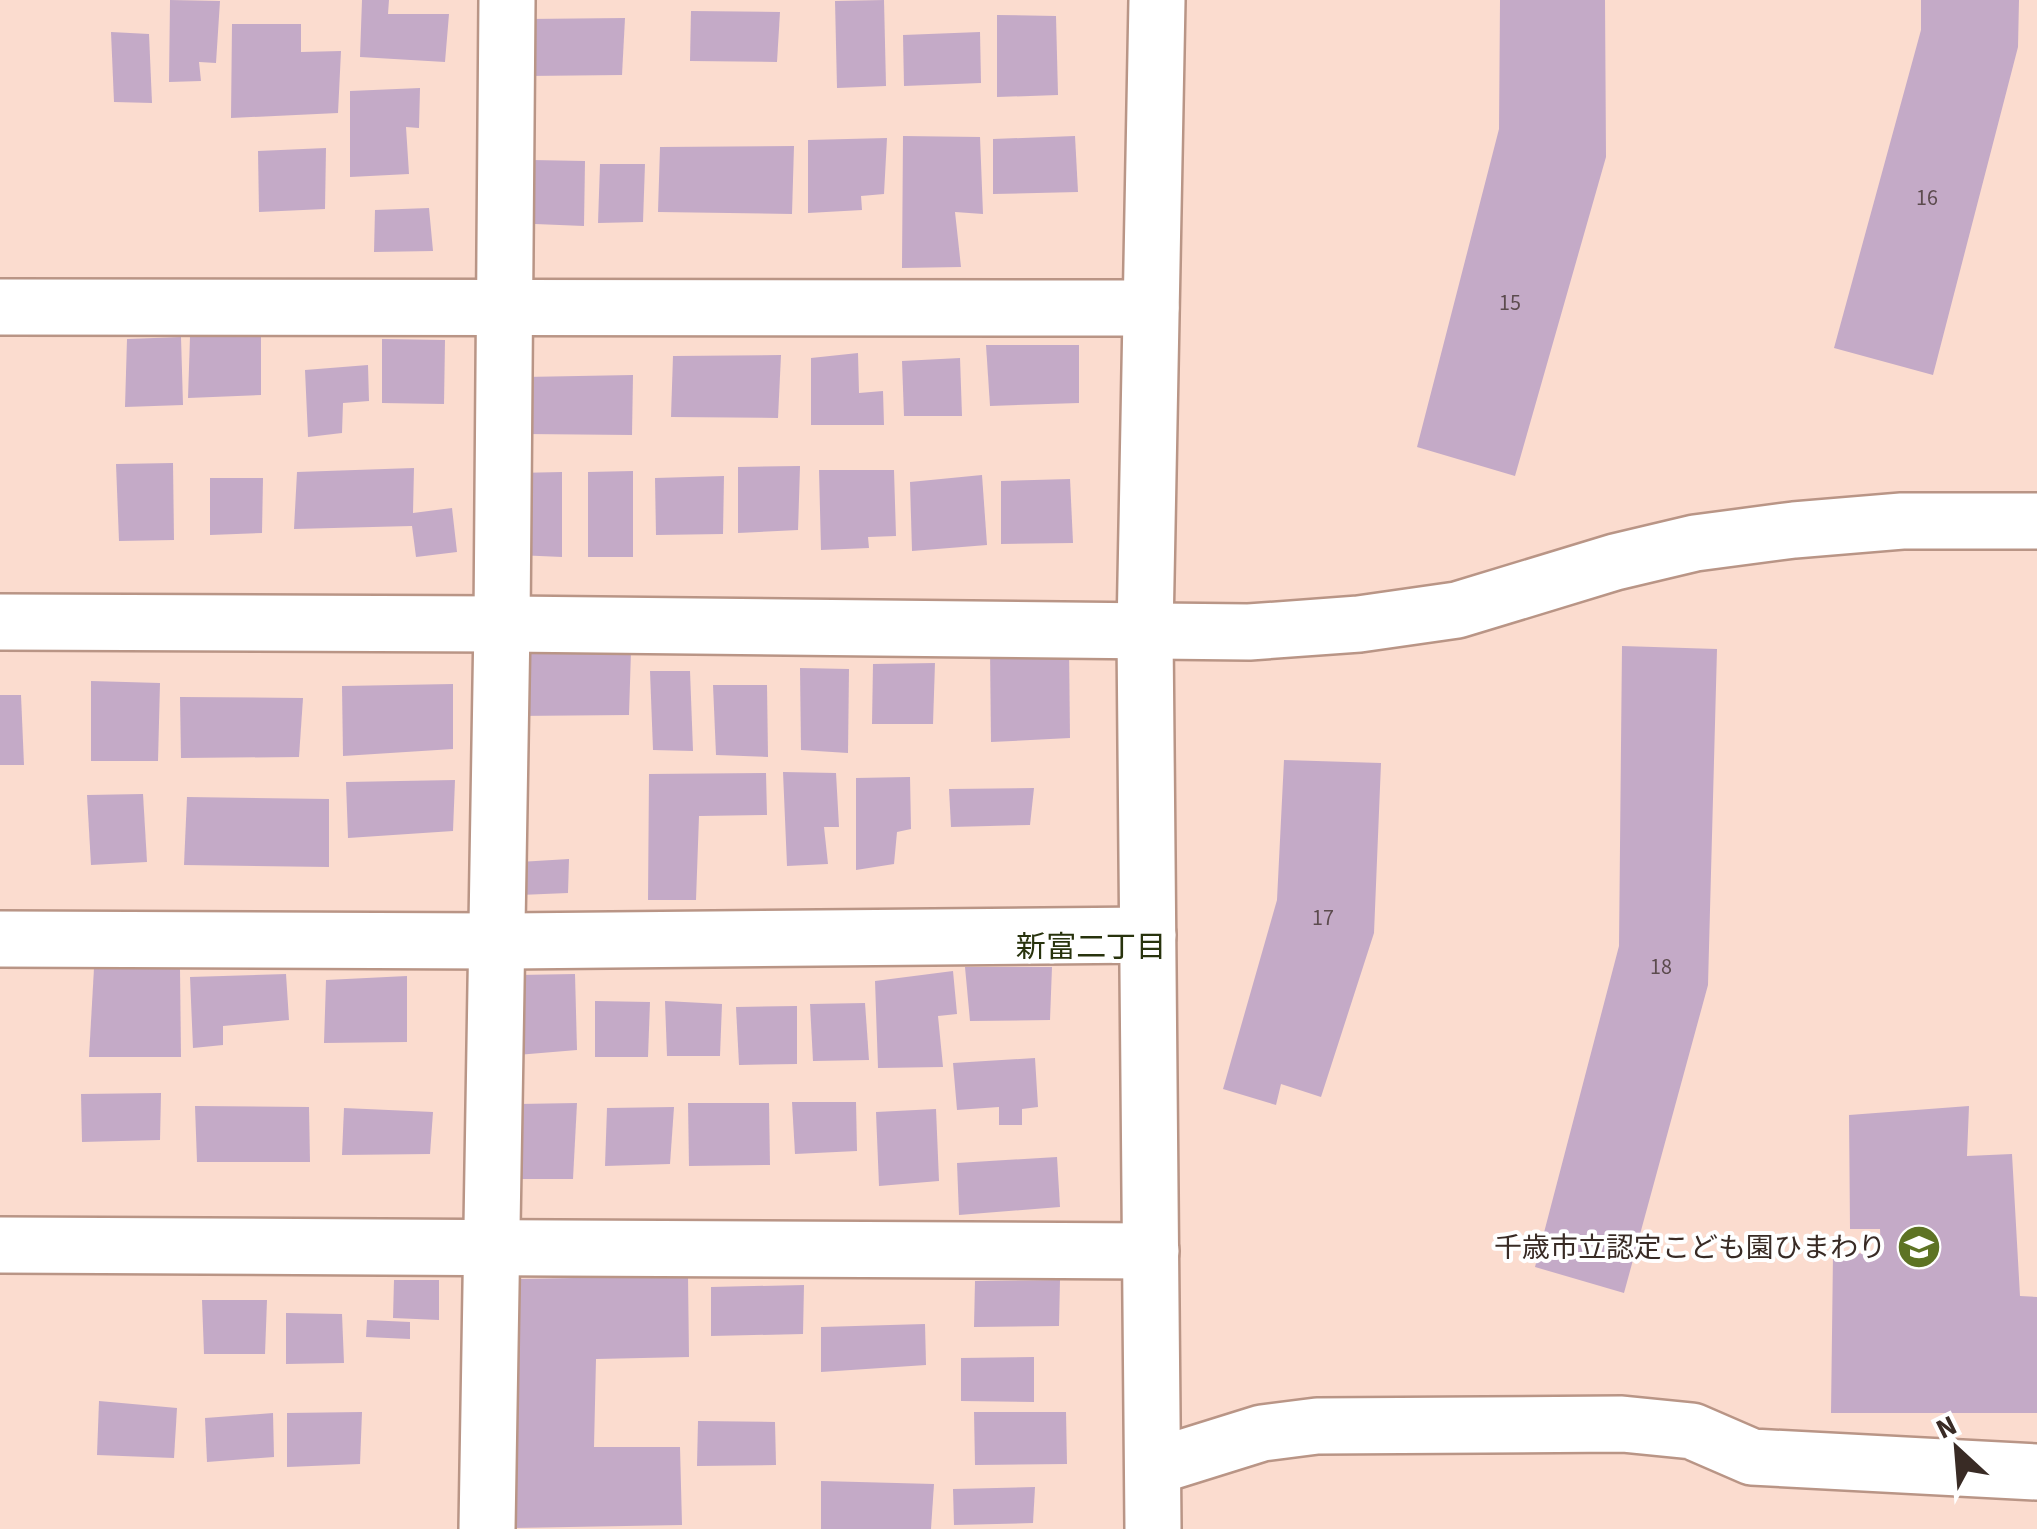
<svg xmlns="http://www.w3.org/2000/svg" width="2037" height="1529" viewBox="0 0 2037 1529" font-family="'Source Sans 3','Noto Sans JP',sans-serif">
<style>
.building{fill:#c4aac7}
.lines{fill:none;stroke-linecap:round;stroke-linejoin:round}
.minor-casing{stroke:#b99586;stroke-width:60}
.minor{stroke:#fff;stroke-width:55}
.labels{text-anchor:middle;stroke-width:8;stroke-linejoin:round;paint-order:stroke}
.number-label{font-size:22px;fill:#5c4b4e}
.poi-label{font-size:28px;fill:#392b25;stroke:#fff;text-anchor:end}
.neighbourhood-label{font-size:30px;fill:#28330d;stroke:#fff}
</style>
<rect width="100%" height="100%" fill="#fbdccf"/>
<g class="building">
<polygon points="170,0 220,1 216,63 199,62 201,81 169,82"/>
<polygon points="362,0 389,0 388,14 449,14 445,62 360,57"/>
<polygon points="884,0 886,86 837,88 835,1"/>
<polygon points="1500,0 1605,0 1606,157 1515,476 1417,447 1499,129"/>
<polygon points="1921,0 2019,0 2018,47 1933,375 1834,348 1921,30"/>
<polygon points="691,11 780,12 777,62 690,61"/>
<polygon points="997,15 1056,16 1058,95 997,97"/>
<polygon points="625,18 622,75 527,76 527,19"/>
<polygon points="232,24 301,24 301,52 341,51 338,113 231,118"/>
<polygon points="111,32 149,34 152,103 114,102"/>
<polygon points="980,32 981,83 904,86 903,35"/>
<polygon points="420,88 419,128 406,127 409,174 350,177 350,91"/>
<polygon points="903,136 980,137 983,214 955,212 961,267 902,268"/>
<polygon points="1075,136 1078,192 993,194 993,139"/>
<polygon points="887,138 884,194 861,196 862,210 808,213 808,140"/>
<polygon points="794,146 792,214 658,212 660,147"/>
<polygon points="326,148 325,209 259,212 258,151"/>
<polygon points="532,160 585,161 584,226 535,224"/>
<polygon points="600,164 645,164 643,222 598,223"/>
<polygon points="429,208 433,251 374,252 375,210"/>
<polygon points="261,336 261,395 188,398 190,337"/>
<polygon points="181,337 183,405 125,407 127,339"/>
<polygon points="382,339 445,340 444,404 382,403"/>
<polygon points="986,345 1079,345 1079,403 990,406"/>
<polygon points="858,353 859,393 883,391 884,425 811,425 811,358"/>
<polygon points="781,355 778,418 671,417 673,356"/>
<polygon points="960,358 962,416 904,416 902,361"/>
<polygon points="368,365 369,401 343,403 342,433 308,437 305,370"/>
<polygon points="633,375 632,435 526,434 524,377"/>
<polygon points="173,463 174,540 119,541 116,464"/>
<polygon points="800,466 798,530 738,533 738,467"/>
<polygon points="414,468 413,513 452,508 457,552 416,557 412,526 294,529 297,472"/>
<polygon points="819,470 894,470 896,536 868,537 869,548 821,550"/>
<polygon points="633,471 633,557 588,557 588,472"/>
<polygon points="562,472 562,557 517,555 516,473"/>
<polygon points="982,475 987,545 912,551 910,482"/>
<polygon points="724,476 723,534 656,535 655,478"/>
<polygon points="210,478 263,478 262,533 210,535"/>
<polygon points="1070,479 1073,543 1001,544 1001,481"/>
<polygon points="1622,646 1717,649 1708,985 1624,1293 1535,1267 1619,946"/>
<polygon points="1069,647 1070,738 991,742 990,650"/>
<polygon points="514,650 631,650 629,715 515,716"/>
<polygon points="935,663 933,724 872,724 873,664"/>
<polygon points="800,668 849,669 848,753 801,750"/>
<polygon points="650,671 690,671 693,751 653,750"/>
<polygon points="91,681 160,683 158,761 91,761"/>
<polygon points="453,684 453,749 343,756 342,686"/>
<polygon points="713,685 767,685 768,757 716,755"/>
<polygon points="0,695 21,695 24,765 0,765"/>
<polygon points="180,697 303,698 299,757 181,758"/>
<polygon points="1284,760 1381,763 1374,933 1321,1097 1281,1084 1276,1105 1223,1089 1277,900"/>
<polygon points="783,772 836,773 839,827 824,827 828,864 787,866"/>
<polygon points="766,773 767,815 699,816 696,900 648,900 649,774"/>
<polygon points="910,777 911,829 897,832 894,864 856,870 856,778"/>
<polygon points="455,780 453,831 348,838 346,782"/>
<polygon points="1034,788 1030,825 951,827 949,789"/>
<polygon points="143,794 147,862 91,865 87,795"/>
<polygon points="187,797 329,799 329,867 184,865"/>
<polygon points="569,859 568,893 520,895 519,862"/>
<polygon points="965,967 1052,967 1050,1020 970,1021"/>
<polygon points="94,968 180,969 181,1057 89,1057"/>
<polygon points="953,971 957,1014 938,1016 943,1067 878,1068 875,981"/>
<polygon points="286,974 289,1020 223,1026 223,1045 193,1048 190,977"/>
<polygon points="575,974 577,1050 517,1055 518,975"/>
<polygon points="407,976 407,1042 324,1043 326,980"/>
<polygon points="595,1001 650,1002 648,1057 595,1057"/>
<polygon points="665,1001 722,1004 720,1056 667,1056"/>
<polygon points="865,1003 869,1060 813,1061 810,1004"/>
<polygon points="797,1006 797,1064 739,1065 736,1007"/>
<polygon points="1035,1058 1038,1107 1022,1109 1022,1125 999,1125 999,1107 957,1110 953,1063"/>
<polygon points="161,1093 160,1140 82,1142 81,1094"/>
<polygon points="792,1102 856,1102 857,1151 795,1154"/>
<polygon points="577,1103 573,1179 515,1179 518,1104"/>
<polygon points="688,1103 769,1103 770,1165 689,1166"/>
<polygon points="195,1106 309,1107 310,1162 197,1162"/>
<polygon points="1969,1106 1967,1156 2012,1154 2020,1296 2037,1297 2037,1413 1831,1413 1833,1254 1881,1253 1880,1229 1850,1229 1849,1115"/>
<polygon points="674,1107 670,1164 605,1166 607,1108"/>
<polygon points="344,1108 433,1112 430,1154 342,1155"/>
<polygon points="936,1109 939,1181 879,1186 876,1112"/>
<polygon points="1057,1157 1060,1207 959,1215 957,1163"/>
<polygon points="688,1276 689,1357 596,1359 594,1447 680,1447 682,1525 513,1528 517,1279"/>
<polygon points="394,1280 439,1280 439,1320 393,1318"/>
<polygon points="1060,1280 1059,1326 974,1327 975,1281"/>
<polygon points="804,1285 803,1334 711,1336 711,1287"/>
<polygon points="202,1300 267,1300 265,1354 204,1354"/>
<polygon points="286,1313 342,1314 344,1363 286,1364"/>
<polygon points="367,1320 410,1322 410,1339 366,1337"/>
<polygon points="925,1324 926,1365 821,1372 821,1327"/>
<polygon points="1034,1357 1034,1402 961,1401 961,1358"/>
<polygon points="99,1401 177,1408 174,1458 97,1455"/>
<polygon points="362,1412 360,1464 287,1467 287,1413"/>
<polygon points="974,1412 1066,1412 1067,1464 975,1465"/>
<polygon points="273,1413 274,1457 207,1462 205,1418"/>
<polygon points="698,1421 775,1422 776,1465 697,1466"/>
<polygon points="821,1481 934,1484 931,1529 821,1529"/>
<polygon points="1035,1487 1033,1523 954,1525 953,1489"/>
</g>
<g class="lines">
<g class="minor-casing">
<g id="minor">
<polyline points="0,307 1151,308"/>
<polyline points="0,622 502,624 1249,632 1359,624 1457,610 1615,562 1695,543 1794,530 1902,521 2037,521"/>
<polyline points="0,939 497,941 1148,935"/>
<polyline points="0,1245 1151,1251"/>
<polyline points="1153,1467 1262,1433 1317,1426 1622,1424 1692,1431 1752,1457 2037,1472"/>
<polyline points="487,1529 502,624 507,0"/>
<polyline points="1153,1529 1145,632 1157,0"/>
</g>
</g>
<use href="#minor" class="minor"/>
</g>
<defs>
<g id="school-disc" transform="scale(2.25)"><circle r="9.5" fill="#5d7324" stroke="#fff"/><path d="M0-5L7-2L0 1L-7-2ZM-4 1L0 2.5L4 1V4Q0 6-4 4Z" fill="#fff"/></g>
</defs>
<g fill-rule="evenodd">
<use href="#school-disc" x="1919" y="1247"/>
</g>
<g class="labels">
<g class="number-label">
<text x="1927" y="205">16</text>
<text x="1510" y="310">15</text>
<text x="1323" y="925">17</text>
<text x="1661" y="974">18</text>
</g>
<g class="poi-label">
<text x="1886" y="1257">千歳市立認定こども園ひまわり</text>
</g>
<g class="neighbourhood-label">
<text x="1091" y="957">新富二丁目</text>
</g>
</g>
<g transform="translate(1957 1449) rotate(334)" stroke="#ffffff" stroke-width="8" paint-order="stroke">
<path d="M0-8L18 38L0 25L-18 38Z" fill="#392b25"/>
<text y="-15" font-size="28" font-weight="bold" text-anchor="middle" fill="#392b25">N</text>
</g>
</svg>
